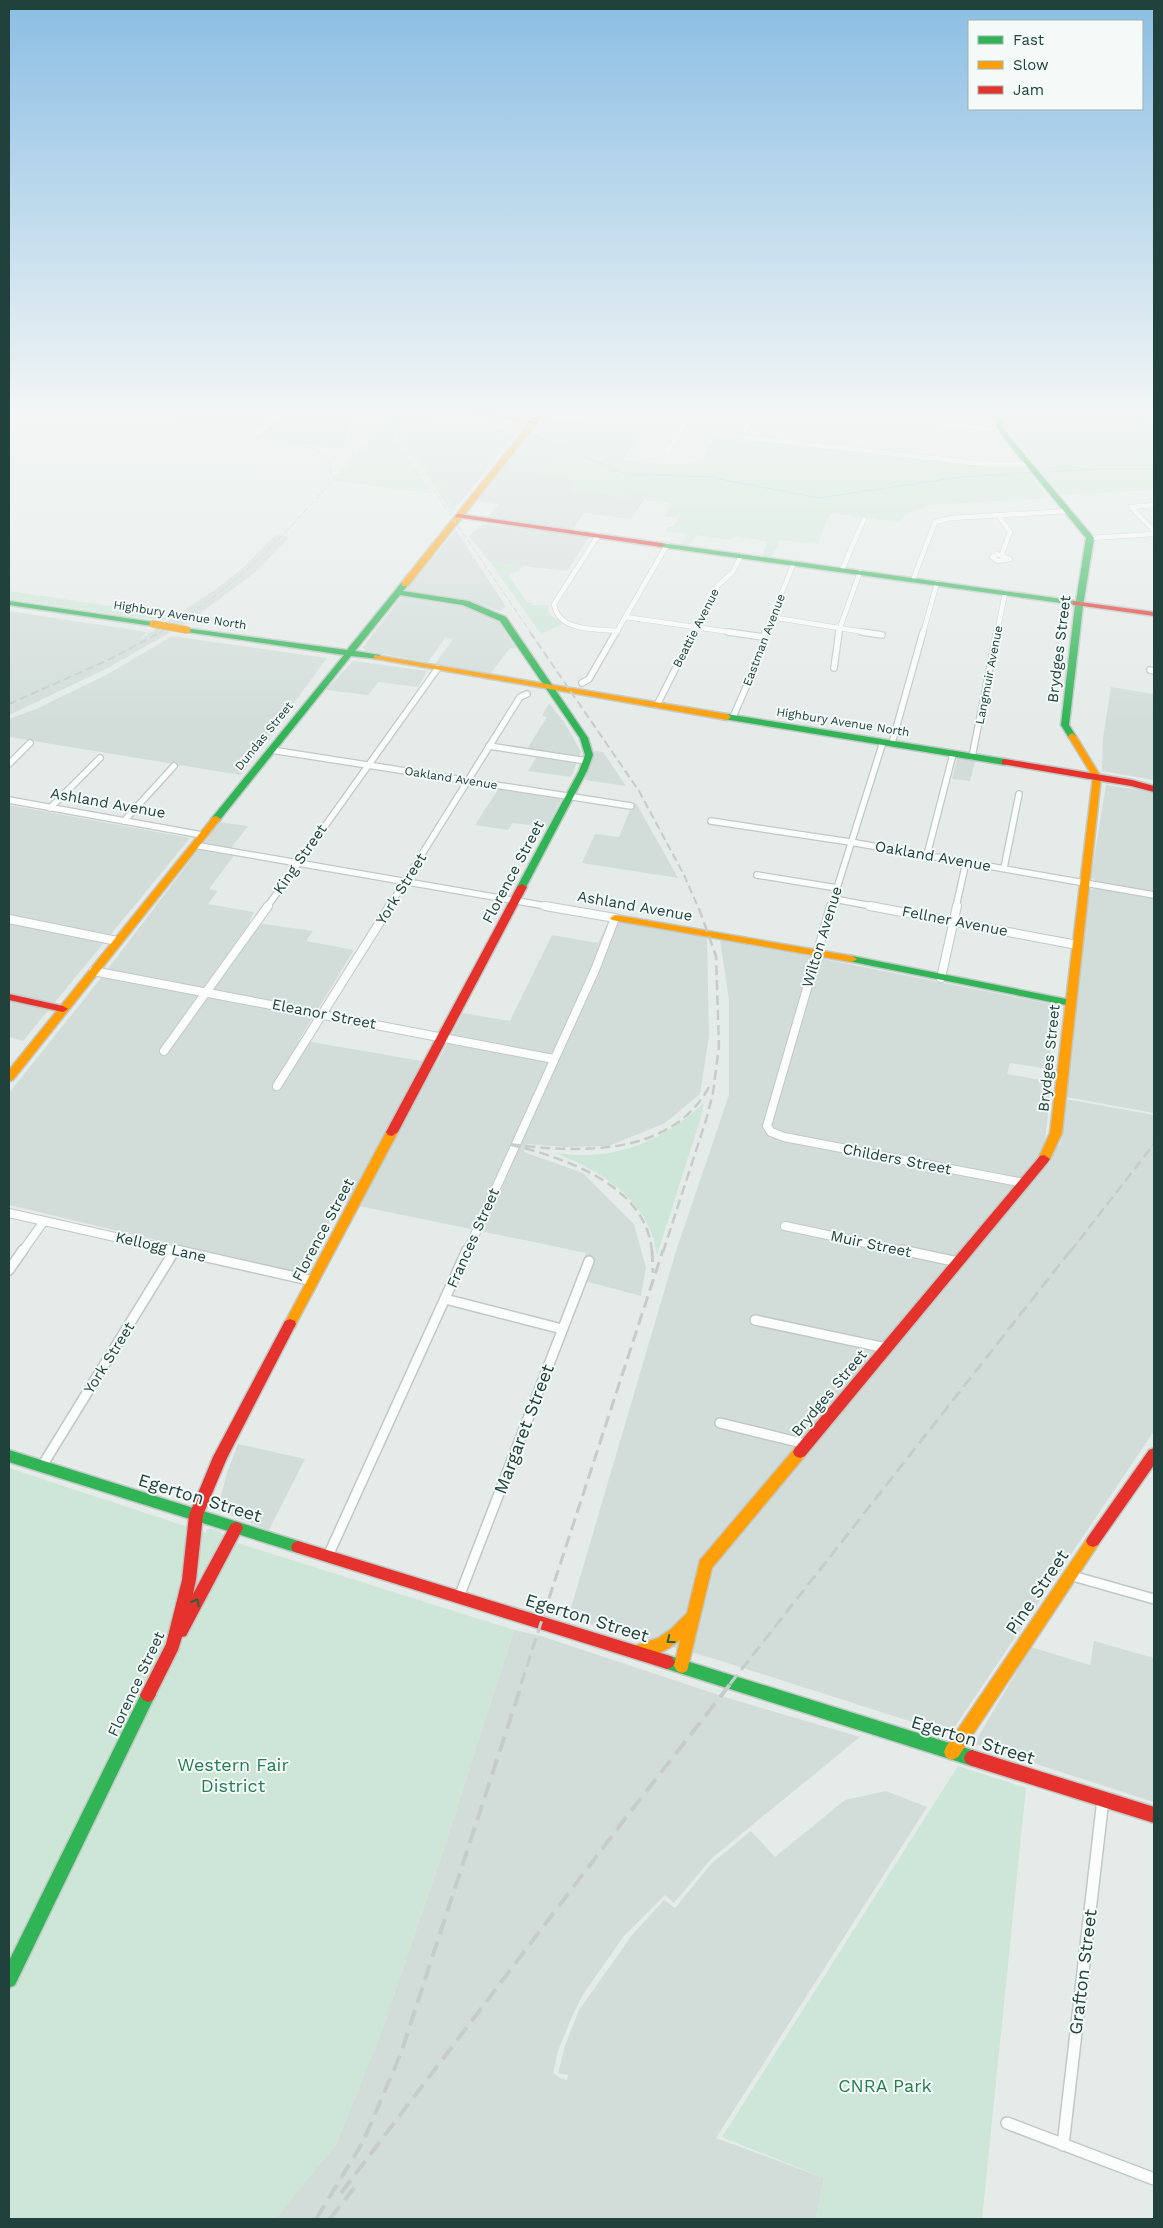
<svg xmlns="http://www.w3.org/2000/svg" width="1163" height="2228" viewBox="0 0 1163 2228" font-family="'Work Sans',sans-serif">
<style>
.built{fill:#d2ddd9}
.green{fill:#cde6d7}
.lines{fill:none;stroke-linecap:round;stroke-linejoin:round}
.stream{stroke:#a1cede;stroke-width:1}
.street-far4-casing{stroke:#c2c8c6;stroke-width:5.5}
.street-far3-casing{stroke:#c2c8c6;stroke-width:8}
.street-far2-casing{stroke:#c2c8c6;stroke-width:10}
.street-far1-casing{stroke:#c2c8c6;stroke-width:12}
.street-casing{stroke:#c2c8c6;stroke-width:14}
.fast-casing{stroke:#c0c9c6;stroke-width:3}
.slow-casing{stroke:#c0c9c6;stroke-width:3}
.jam-casing{stroke:#c0c9c6;stroke-width:3}
.street-far4{stroke:#fbfcfc;stroke-width:4.5}
.street-far3{stroke:#fbfcfc;stroke-width:5.5}
.street-far2{stroke:#fbfcfc;stroke-width:8}
.street-far1{stroke:#fbfcfc;stroke-width:9}
.street{stroke:#fbfcfc;stroke-width:11}
.fast{fill:#30b455;fill-rule:evenodd}
.slow{fill:#ff9f0a;fill-rule:evenodd}
.jam{fill:#e5322d;fill-rule:evenodd}
.rail-far4{stroke:#c7cccb;stroke-width:1;stroke-dasharray:6 3;stroke-linecap:butt}
.rail-far3{stroke:#c7cccb;stroke-width:2;stroke-dasharray:8 4;stroke-linecap:butt}
.rail-far2{stroke:#c7cccb;stroke-width:2.5;stroke-dasharray:10 5;stroke-linecap:butt}
.rail-far1{stroke:#c7cccb;stroke-width:3;stroke-dasharray:12 6;stroke-linecap:butt}
.rail{stroke:#c7cccb;stroke-width:4;stroke-dasharray:16 8;stroke-linecap:butt}
.slow-bridge-casing{stroke:#c0c9c6;stroke-width:8;stroke-linecap:butt}
.slow-bridge{stroke:#ff9f0a;stroke-width:7}
.oneway{stroke:#256444}
.labels{text-anchor:middle;stroke-width:4;stroke-linejoin:round;paint-order:stroke}
.far-street-label{font-size:12px;fill:#20413c;stroke:#f3faf7}
.street-label{font-size:15px;fill:#20413c;stroke:#f3faf7}
.near-street-label{font-size:18px;fill:#20413c;stroke:#f3faf7}
.near-park-label{font-size:18px;fill:#257c52;stroke:#f3faf7}
</style>
<rect width="100%" height="100%" fill="#e5ebe9"/>
<g class="built">
<polygon points="98,414 361,414 345,429 347,450 223,434 227,429"/>
<polygon points="394,414 432,414 431,419 451,427 516,435 457,506 453,506 421,460 424,450 414,451 394,423 392,417"/>
<polygon points="1008,414 1143,414 1142,452 1028,454 1005,425"/>
<polygon points="547,418 646,428 623,460 660,464 657,469 636,469 637,466 608,463 564,447 535,431"/>
<polygon points="527,440 538,442 554,450 542,467 531,474 579,480 572,490 589,492 627,497 635,488 651,490 631,519 584,513 573,529 486,518 499,504 476,501"/>
<polygon points="483,524 589,537 567,571 523,566 490,562 469,536"/>
<polygon points="456,530 506,607 500,611 476,603 406,590"/>
<polygon points="276,535 289,537 257,571 187,623 106,669 9,715 9,611 147,632 139,640 216,589 242,569"/>
<polygon points="401,597 466,607 490,615 500,623 516,649 510,648 491,673 435,664 453,639 445,638 428,662 365,651 363,647"/>
<polygon points="172,636 327,658 241,775 9,737 9,719 36,709 108,674"/>
<polygon points="353,661 354,661 427,671 418,687 379,682 368,695 326,690"/>
<polygon points="1111,687 1154,694 1154,780 1102,771 1103,738"/>
<polygon points="549,703 564,722 581,752 571,777 528,771 540,751 527,749 547,717 542,716"/>
<polygon points="595,751 603,752 626,786 585,780"/>
<polygon points="957,759 975,761 970,781 952,779"/>
<polygon points="1106,785 1154,792 1154,893 1099,884 1091,877"/>
<polygon points="499,788 558,797 561,800 547,827 513,823 508,830 475,825"/>
<polygon points="636,803 678,878 582,863 595,834 619,837 630,810"/>
<polygon points="9,805 190,838 23,1041 9,1037"/>
<polygon points="219,822 248,826 231,848 204,843"/>
<polygon points="199,849 235,854 209,889 218,891 208,904 254,912 249,922 313,931 306,941 354,950 299,1040 422,1061 437,1063 463,1013 510,1021 552,935 598,943 609,920 707,938 709,1036 700,1094 665,1123 609,1146 565,1147 527,1144 524,1152 583,1173 634,1224 646,1268 641,1296 577,1279 586,1253 340,1202 303,1275 9,1205 9,1093 101,978"/>
<polygon points="1098,888 1154,899 1154,1113 1066,1097 1089,892 1092,889"/>
<polygon points="720,940 803,955 1055,1005 1049,1069 1010,1063 1007,1074 1052,1082 1045,1139 1060,1145 1066,1099 1154,1115 1154,1431 950,1734 715,1659 568,1618 676,1251 729,1095 729,1000"/>
<polygon points="238,1444 305,1459 269,1530 217,1510 227,1473"/>
<polygon points="514,1630 541,1636 728,1698 860,1737 712,1858 674,1903 665,1895 624,1936 582,1996 571,2019 558,2051 553,2073 560,2078 567,2080 568,2075 558,2073 565,2046 579,2010 632,1935 664,1900 675,1908 712,1863 751,1831 775,1857 845,1800 886,1791 927,1807 716,2138 824,2178 816,2219 275,2219 336,2144 380,2036 445,1845"/>
<polygon points="1094,1641 1154,1658 1154,1802 974,1744 1031,1647 1090,1665"/>
</g>
<g class="green">
<polygon points="391,414 394,414 392,417 414,451 427,451 422,460 452,506 457,507 452,513 387,418"/>
<polygon points="1143,414 1154,414 1154,490 1060,495 1028,454 1142,452"/>
<polygon points="385,423 434,494 334,481"/>
<path d="M 533,432 C 545,433 554,443 565,447 C 589,457 612,463 637,466 L 636,469 L 647,470 L 649,468 L 657,469 L 660,464 L 686,464 L 703,458 L 717,434 L 736,436 L 734,439 L 744,442 L 761,441 L 902,458 L 903,457 L 995,466 L 1023,466 L 1049,498 L 929,505 L 906,514 L 900,522 L 830,513 L 818,544 L 780,540 L 770,559 L 762,557 L 768,541 L 734,536 L 731,540 L 696,535 L 688,547 L 681,545 L 687,534 L 666,531 L 668,527 L 673,527 L 679,518 L 664,516 L 671,505 L 667,502 L 645,500 L 652,490 L 634,488 L 627,497 L 572,490 L 579,480 L 530,474 L 537,466 L 542,467 L 553,451 L 538,442 L 527,440 Z"/>
<polygon points="490,562 523,566 518,571 508,575 526,601 532,603 531,605 548,605 549,614 563,624 541,634"/>
<polygon points="9,591 157,613 167,619 163,621 9,599"/>
<path d="M 704,1103 L 701,1117 L 657,1255 C 651,1202 601,1170 555,1153 C 613,1162 663,1142 704,1103 Z"/>
<path d="M 9,1468 L 206,1533 L 207,1529 C 216,1528 221,1530 225,1539 L 514,1630 L 445,1845 L 380,2036 L 336,2144 L 275,2219 L 9,2219 Z"/>
<polygon points="958,1766 1026,1788 982,2219 816,2219 824,2178 722,2137"/>
</g>
<g class="lines">
<polyline class="stream" points="440,414 439,417 451,425 533,435 626,474 709,477 819,498 960,477 1097,469 1154,469"/>
<g class="street-far4-casing">
<g id="street-far4">
<polyline points="754,414 741,437 986,464 1028,464"/>
<polyline points="851,414 1001,430"/>
<polyline points="611,420 615,414"/>
<polyline points="258,434 280,414"/>
<polyline points="667,451 691,414"/>
<polyline points="1154,505 1131,507 1154,531"/>
<polyline points="999,516 1010,532 1002,554"/>
<path d="M 598,536 L 554,604 C 558,632 596,629 618,631"/>
<polyline points="1090,538 1154,534"/>
<polygon points="997,554 1010,559 998,561 992,557"/>
<polyline points="842,570 864,519"/>
<polyline points="913,580 935,522 951,518 1069,511"/>
<polyline points="626,617 736,633"/>
<polyline points="771,617 870,633"/>
<polyline points="616,633 667,545"/>
<polyline points="694,633 718,585 732,573 741,556"/>
<polyline points="765,633 794,563"/>
<polyline points="838,633 860,572"/>
<polyline points="923,633 937,583"/>
<polyline points="997,633 1005,593"/>
</g>
</g>
<g class="street-far3-casing">
<g id="street-far3">
<polyline points="728,632 763,637"/>
<polyline points="862,632 882,635"/>
<polyline points="834,668 839,632"/>
<polyline points="1150,670 1154,671"/>
<polyline points="582,683 589,679 616,632"/>
<polyline points="657,705 694,632"/>
<polyline points="733,717 764,646 765,632"/>
<polyline points="892,743 923,632"/>
<polyline points="489,746 587,761"/>
<polyline points="271,750 631,806"/>
<polyline points="972,757 997,632"/>
<polyline points="9,764 30,743"/>
<polyline points="9,800 202,835"/>
<polyline points="50,808 100,758"/>
<polyline points="124,821 174,766"/>
<polyline points="711,821 850,842 1154,895"/>
<polyline points="194,845 552,907"/>
<polyline points="927,855 953,754"/>
<polyline points="1004,868 1019,794"/>
<polyline points="757,875 837,888"/>
<polyline points="834,899 877,907"/>
<polyline points="267,907 438,668"/>
<polyline points="389,907 520,697 527,694"/>
<polyline points="831,907 883,742"/>
<polyline points="956,907 966,862"/>
</g>
</g>
<g class="street-far2-casing">
<g id="street-far2">
<polyline points="831,906 767,1126 771,1132 784,1137 1024,1183"/>
<polyline points="870,906 1077,945"/>
<polyline points="9,919 117,941"/>
<polyline points="93,971 554,1059"/>
<polyline points="941,978 957,906"/>
<polyline points="164,1051 268,906"/>
<polyline points="277,1086 390,906"/>
<polyline points="9,1213 181,1252"/>
<polyline points="785,1226 908,1252"/>
<polyline points="22,1252 44,1221"/>
<polyline points="467,1252 595,970 615,918 545,906"/>
</g>
</g>
<g class="street-far1-casing">
<g id="street-far1">
<polyline points="176,1250 313,1281"/>
<polyline points="902,1250 958,1262"/>
<polyline points="9,1270 23,1250"/>
<polyline points="445,1299 562,1329"/>
<polyline points="755,1320 886,1348"/>
<polyline points="720,1423 806,1444"/>
<polyline points="42,1466 175,1250"/>
<polyline points="328,1556 467,1250"/>
<polyline points="1069,1575 1154,1599"/>
<polyline points="459,1597 589,1261"/>
</g>
</g>
<g class="street-casing">
<g id="street">
<polyline points="1007,2123 1154,2179"/>
<polyline points="1063,2145 1103,1799"/>
</g>
</g>
<g class="fast-casing">
<g id="fast">
<polygon points="997,414 1003,414 1002,426 1008,435 1094,538 1083,606 1069,725 1076,736 1075,738 1069,738 1061,725 1075,605 661,547 657,545 661,543 1076,601 1086,538 1003,437 996,426"/>
<polygon points="402,582 409,584 403,591 468,601 506,617 588,738 593,755 587,771 525,889 519,889 517,887 579,771 585,755 580,738 500,621 463,605 400,595 355,651 380,655 380,659 351,656 219,821 216,822 211,819 344,655 187,632 183,630 184,628 347,650"/>
<polygon points="9,601 153,622 157,624 153,626 9,605"/>
<polygon points="727,714 1005,759 1009,762 1005,765 724,719 723,717"/>
<polygon points="852,956 1071,1000 1076,1003 1071,1006 848,961 847,959 848,957"/>
<polygon points="9,1450 298,1541 303,1543 305,1547 303,1551 298,1553 9,1462"/>
<polygon points="667,1655 972,1750 978,1753 980,1758 978,1763 972,1766 667,1669 662,1667 659,1662 662,1657"/>
<polygon points="148,1688 153,1690 156,1695 153,1700 15,1985 9,1988 9,1961 143,1690"/>
</g>
</g>
<g class="slow-casing">
<g id="slow">
<polygon points="537,414 544,414 408,586 402,586 402,582"/>
<polygon points="374,655 727,714 731,717 727,720 377,659 374,659"/>
<polygon points="1072,733 1076,736 1101,777 1062,1133 1050,1159 1044,1163 1038,1159 1050,1133 1093,777 1068,736"/>
<polygon points="216,816 221,819 219,821 13,1080 9,1081 9,1070 213,817"/>
<polygon points="615,915 852,956 857,959 852,962 612,920 610,918"/>
<polygon points="392,1128 398,1132 296,1324 295,1327 290,1329 285,1327 284,1324 386,1132"/>
<path d="M 800,1446 L 805,1448 L 807,1452 L 805,1456 L 712,1568 L 687,1671 L 682,1673 L 677,1671 L 674,1666 L 680,1640 C 669,1649 649,1662 634,1656 L 631,1651 L 634,1646 L 658,1638 L 671,1629 L 687,1613 L 700,1560 L 795,1448 Z"/>
<polygon points="1093,1535 1098,1537 1100,1541 1098,1545 958,1757 952,1760 946,1757 944,1752 946,1747 1088,1537"/>
</g>
</g>
<g class="jam-casing">
<g id="jam">
<polygon points="465,414 487,414 538,422 535,424"/>
<polygon points="458,514 661,543 665,545 661,547 456,517 455,516"/>
<polygon points="1073,601 1154,612 1154,616 1076,605 1073,605"/>
<polygon points="1005,759 1132,780 1154,786 1154,792 1131,786 1002,764 1002,760"/>
<polygon points="522,884 527,887 398,1132 392,1136 388,1135 386,1132 517,887"/>
<polygon points="9,994 63,1006 68,1009 63,1012 9,1000"/>
<polygon points="1044,1155 1050,1159 1048,1162 805,1456 800,1458 795,1456 793,1452 795,1448 1040,1156"/>
<polygon points="290,1319 295,1321 296,1324 227,1458 203,1515 196,1580 193,1594 231,1524 236,1522 241,1524 243,1528 186,1636 182,1637 178,1650 153,1700 148,1702 143,1700 140,1695 166,1644 182,1580 189,1515 213,1457 285,1321"/>
<polygon points="1154,1448 1154,1465 1098,1545 1093,1547 1088,1545 1086,1541 1088,1537 1149,1450"/>
<polygon points="298,1541 667,1655 672,1657 675,1662 672,1667 667,1669 298,1553 293,1551 291,1547 293,1543"/>
<polygon points="972,1750 1154,1807 1154,1823 972,1766 966,1763 964,1758 966,1753"/>
</g>
</g>
<use href="#street-far4" class="street-far4"/>
<use href="#street-far3" class="street-far3"/>
<use href="#street-far2" class="street-far2"/>
<use href="#street-far1" class="street-far1"/>
<use href="#street" class="street"/>
<use href="#fast" class="fast"/>
<use href="#slow" class="slow"/>
<use href="#jam" class="jam"/>
<g class="rail-far4">
<polyline points="382,414 531,633"/>
<polyline points="111,415 139,416"/>
<path d="M 65,416 L 304,446 C 317,449 328,454 332,468 L 328,479"/>
<path d="M 159,633 C 256,578 317,497 389,414"/>
</g>
<g class="rail-far3">
<polyline points="530,632 639,791 684,875 698,907"/>
<polyline points="9,704 106,661 161,632"/>
</g>
<g class="rail-far2">
<path d="M 652,1252 C 647,1184 562,1157 508,1144 C 578,1153 674,1158 711,1083"/>
<polyline points="663,1252 706,1120 713,1093 719,1046 716,956 698,906"/>
<polyline points="1070,1252 1154,1144"/>
</g>
<g class="rail-far1">
<polyline points="652,1250 653,1273"/>
<polyline points="521,1684 663,1250"/>
<polyline points="730,1684 1071,1250"/>
</g>
<g class="rail">
<polyline points="341,2193 634,1807 731,1683"/>
<polyline points="316,2219 363,2142 401,2053 522,1683"/>
<polyline points="330,2219 354,2188"/>
</g>
<g class="slow-bridge-casing">
<polyline id="slow-bridge" points="153,624 187,630"/>
</g>
<use href="#slow-bridge" class="slow-bridge"/>
</g>
<defs><path id="oneway-chevron" d="M-2-3.5L2.5 0L-2 3.5" fill="none" stroke-width="1.6" stroke-linecap="round" stroke-linejoin="round" transform="scale(1.25)"/></defs>
<g class="oneway">
<use href="#oneway-chevron" transform="translate(196 1602) rotate(-62)"/>
<use href="#oneway-chevron" transform="translate(670 1640) rotate(142)"/>
</g>
<linearGradient id="sky" x2="0" y2="1"><stop stop-color="#8bbee4"/><stop offset="0.57" stop-color="#f3f6f5"/><stop offset="1" stop-color="#f3f6f5" stop-opacity="0"/></linearGradient>
<rect width="1163" height="726" fill="url(#sky)"/>
<g class="labels">
<g class="far-street-label">
<text transform="translate(180 615) rotate(9)" y="4">Highbury Avenue North</text>
<text transform="translate(696 628) rotate(-63)" y="4">Beattie Avenue</text>
<text transform="translate(764 640) rotate(-69)" y="4">Eastman Avenue</text>
<text transform="translate(989 675) rotate(-79)" y="4">Langmuir Avenue</text>
<text transform="translate(843 722) rotate(9)" y="4">Highbury Avenue North</text>
<text transform="translate(264 736) rotate(-51)" y="4">Dundas Street</text>
<text transform="translate(451 778) rotate(9)" y="4">Oakland Avenue</text>
</g>
<g class="street-label">
<text transform="translate(1059 649) rotate(-83)" y="5">Brydges Street</text>
<text transform="translate(108 803) rotate(10)" y="5">Ashland Avenue</text>
<text transform="translate(933 856) rotate(10)" y="5">Oakland Avenue</text>
<text transform="translate(300 859) rotate(-55)" y="5">King Street</text>
<text transform="translate(513 872) rotate(-62)" y="5">Florence Street</text>
<text transform="translate(401 889) rotate(-58)" y="5">York Street</text>
<text transform="translate(635 906) rotate(10)" y="5">Ashland Avenue</text>
<text transform="translate(955 921) rotate(11)" y="5">Fellner Avenue</text>
<text transform="translate(822 937) rotate(-73)" y="5">Wilton Avenue</text>
<text transform="translate(324 1014) rotate(11)" y="5">Eleanor Street</text>
<text transform="translate(1049 1058) rotate(-84)" y="5">Brydges Street</text>
<text transform="translate(897 1159) rotate(11)" y="5">Childers Street</text>
<text transform="translate(323 1230) rotate(-62)" y="5">Florence Street</text>
<text transform="translate(473 1238) rotate(-66)" y="5">Frances Street</text>
<text transform="translate(871 1244) rotate(12)" y="5">Muir Street</text>
<text transform="translate(161 1247) rotate(13)" y="5">Kellogg Lane</text>
<text transform="translate(109 1358) rotate(-58)" y="5">York Street</text>
<text transform="translate(829 1393) rotate(-50)" y="5">Brydges Street</text>
<text transform="translate(136 1684) rotate(-65)" y="5">Florence Street</text>
</g>
<g class="near-street-label">
<text transform="translate(524 1429) rotate(-69)" y="6">Margaret Street</text>
<text transform="translate(200 1498) rotate(17)" y="6">Egerton Street</text>
<text transform="translate(1037 1592) rotate(-56)" y="6">Pine Street</text>
<text transform="translate(587 1618) rotate(17)" y="6">Egerton Street</text>
<text transform="translate(973 1740) rotate(17)" y="6">Egerton Street</text>
<text transform="translate(1083 1972) rotate(-83)" y="6">Grafton Street</text>
</g>
<g class="near-park-label">
<text x="233" y="1771">Western Fair<tspan x="233" dy="21">District</tspan></text>
<text x="885" y="2092">CNRA Park</text>
</g>
</g>
<rect width="1163" height="2228" fill="none" stroke="#20413c" stroke-width="20"/>
<rect x="968" y="20" width="175" height="90" fill="#f3faf7" stroke="#9fb0ac"/>
<rect x="978" y="36" width="25" height="8" fill="#30b455" stroke="#9fb0ac"/>
<text x="1013" y="45" font-size="15" fill="#20413c">Fast</text>
<rect x="978" y="61" width="25" height="8" fill="#ff9f0a" stroke="#9fb0ac"/>
<text x="1013" y="70" font-size="15" fill="#20413c">Slow</text>
<rect x="978" y="86" width="25" height="8" fill="#e5322d" stroke="#9fb0ac"/>
<text x="1013" y="95" font-size="15" fill="#20413c">Jam</text>
</svg>
